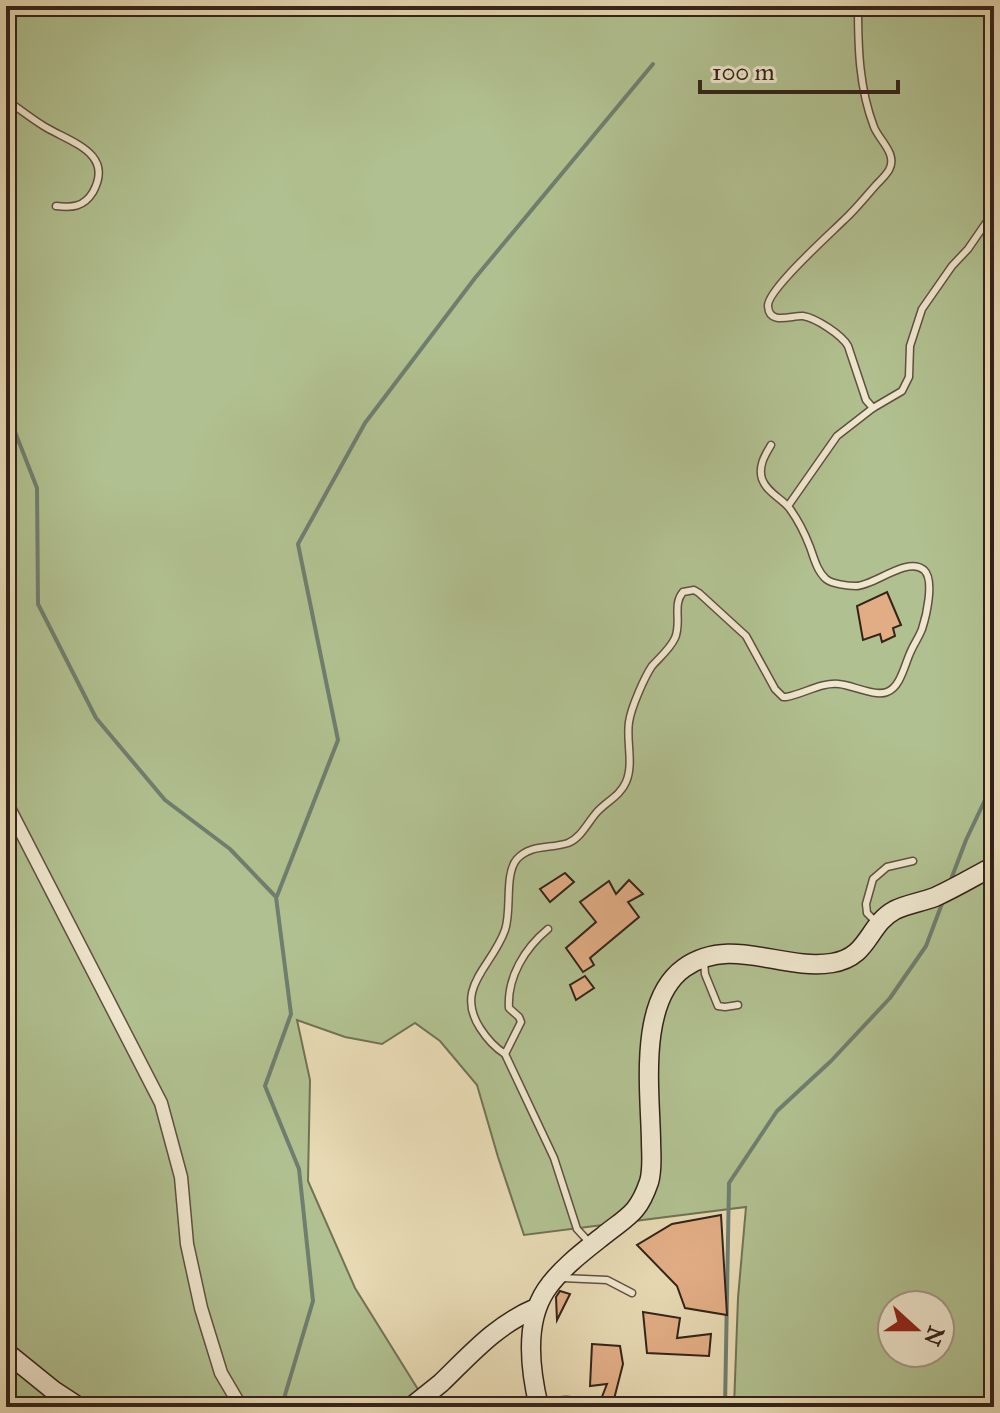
<svg xmlns="http://www.w3.org/2000/svg" width="1000" height="1413" viewBox="0 0 1000 1413" font-family="'IM FELL Great Primer',serif">
<style>
.green{fill:#b1c090;stroke:#727255;stroke-width:2;fill-rule:evenodd}
.lines{fill:none;stroke-linecap:round;stroke-linejoin:round}
.stream{stroke:#6f7e6f;stroke-width:4}
.building{fill:#e2ad85;stroke:#33231a;stroke-width:2}
.lane-casing{stroke:#605040;stroke-width:9}
.street-casing{stroke:#605040;stroke-width:15}
.secondary-casing{stroke:#33231a;stroke-width:21}
.lane{stroke:#efe6ce;stroke-width:6}
.street{stroke:#efe6ce;stroke-width:12}
.secondary{stroke:#efe6ce;stroke-width:18}
</style>
<rect width="100%" height="100%" fill="#e7d9b3"/>
<filter id="stains"><feTurbulence type="fractalNoise" baseFrequency=".0025" numOctaves="4"/><feColorMatrix values="0 0 0 0 .2 0 0 0 0 .09 0 0 0 0 .02 0 0 0 .5 -.17"/></filter>
<radialGradient id="worn" r=".72"><stop offset=".6" stop-color="#630" stop-opacity="0"/><stop offset="1" stop-color="#630" stop-opacity=".3"/></radialGradient>
<path class="green" d="M 6,6 L 994,6 L 994,1407 L 734,1407 L 738,1298 L 746,1207 L 524,1235 L 498,1157 L 477,1085 L 440,1041 L 415,1023 L 382,1044 L 345,1037 L 297,1020 L 310,1080 L 308,1181 L 355,1288 L 429,1407 L 6,1407 ZM 892,1305 L 940,1305 L 940,1353 L 892,1353 Z"/>
<g class="lines">
<g class="stream">
<polyline points="6,409 37,488 38,604 96,718 165,800 230,849 276,897 291,1014 265,1086 299,1169 313,1301 285,1395 287,1407"/>
<polyline points="950,882 966,840 994,781"/>
<polyline points="277,896 338,740 298,544 365,423 475,278 653,64"/>
<polyline points="725,1407 729,1183 777,1111 831,1061 890,998 926,946 943,901"/>
</g>
</g>
<g class="building">
<polygon points="887,592 901,625 893,628 895,636 882,642 880,634 863,640 857,606"/>
<polygon points="565,873 574,882 550,902 540,889"/>
<polygon points="629,880 643,894 628,902 639,917 590,958 594,965 583,972 566,948 596,922 580,902 609,881 616,894"/>
<polygon points="585,976 594,988 576,1000 570,985"/>
<polygon points="721,1215 727,1315 685,1308 677,1286 637,1245 672,1224"/>
<polygon points="560,1291 570,1294 557,1320 556,1297"/>
<polygon points="643,1312 680,1318 677,1338 711,1334 709,1356 647,1353"/>
<polygon points="592,1344 620,1346 623,1364 612,1407 598,1407 607,1384 590,1386"/>
</g>
<g class="lines">
<g class="lane-casing">
<g id="lane">
<path d="M 6,100 C 20,109 33,120 47,128 C 73,143 114,154 93,192 C 84,207 72,208 56,206"/>
<polyline points="873,408 902,391 909,377 910,346 922,309 952,266 968,249 988,220 994,216"/>
<path d="M 788,506 L 837,436 L 873,408 L 866,400 L 848,346 C 842,335 816,318 803,316 C 792,315 769,326 768,306 C 767,290 830,234 844,220 C 856,209 866,196 877,184 C 881,180 886,175 889,170 C 898,154 879,140 874,127 C 859,88 858,47 858,6"/>
<polyline points="875,921 867,913 866,904 873,879 887,867 913,861"/>
<polyline points="704,961 705,974 718,1006 725,1007 738,1005"/>
<path d="M 505,1054 L 521,1022 L 519,1017 L 509,1008 C 507,977 525,948 548,929"/>
<path d="M 589,1242 L 577,1229 L 554,1158 L 505,1054 C 494,1047 487,1039 480,1028 C 454,987 492,967 505,930 C 512,910 504,874 517,859 C 531,844 550,849 568,843 C 581,838 588,822 597,812 C 607,801 620,796 626,782 C 634,764 626,741 629,722 C 631,708 644,678 652,666 C 660,657 670,649 675,638 C 682,622 672,605 683,592 L 694,590 L 699,593 L 746,636 L 775,689 L 783,697 L 786,697 C 804,694 821,682 839,684 C 852,685 875,697 887,692 C 901,687 905,663 911,651 C 914,644 919,637 922,629 C 926,617 935,580 924,570 C 907,556 874,586 856,586 C 848,586 832,584 826,579 C 817,571 814,558 810,547 C 805,534 798,520 790,509 C 783,499 767,493 762,479 C 758,466 765,455 771,445"/>
<polyline points="562,1278 607,1280 632,1293"/>
<path d="M 542,1405 C 558,1401 570,1395 583,1407"/>
</g>
</g>
<g class="street-casing">
<polyline id="street" points="6,795 9,808 161,1103 181,1177 187,1244 201,1308 221,1373 241,1407"/>
</g>
<g class="secondary-casing">
<g id="secondary">
<polyline points="6,1352 53,1390 79,1407"/>
<path d="M 411,1407 C 421,1399 431,1391 441,1383 C 472,1353 496,1325 536,1308"/>
<path d="M 539,1407 C 530,1370 524,1323 546,1290 C 560,1269 584,1251 603,1236 C 628,1216 638,1214 649,1182 C 653,1169 651,1154 651,1140 C 650,1090 638,1001 684,968 C 731,935 782,971 832,963 C 870,957 867,925 895,910 C 907,904 922,902 935,897 C 955,888 975,876 994,866"/>
</g>
</g>
<use href="#lane" class="lane"/>
<use href="#street" class="street"/>
<use href="#secondary" class="secondary"/>
</g>
<rect width="1000" height="1413" fill="none" stroke="#e7d9b3" stroke-width="32"/>
<rect x="8" y="8" width="984" height="1397" fill="none" stroke="#33231a" stroke-width="4"/>
<rect x="16" y="16" width="968" height="1381" fill="none" stroke="#33231a" stroke-width="2"/>
<g transform="translate(916 1329) rotate(111)"><circle r="38" fill="#efe6ce" stroke="#a49886" stroke-width="2"/>
<path d="M0-6L14 30L0 20L-14 30Z" fill="#8f2418"/>
<text y="-12" font-size="22" font-weight="bold" text-anchor="middle" fill="#33231a">N</text>
</g>
<path d="M700 80v12h198v-12" fill="none" stroke="#33231a" stroke-width="4"/>
<text x="712" y="80" font-size="24" fill="#33231a" stroke="#efe6ce" stroke-width="6" paint-order="stroke">100 m</text>
<rect width="100%" height="100%" filter="url(#stains)"/>
<rect width="100%" height="100%" fill="url(#worn)"/>
</svg>
